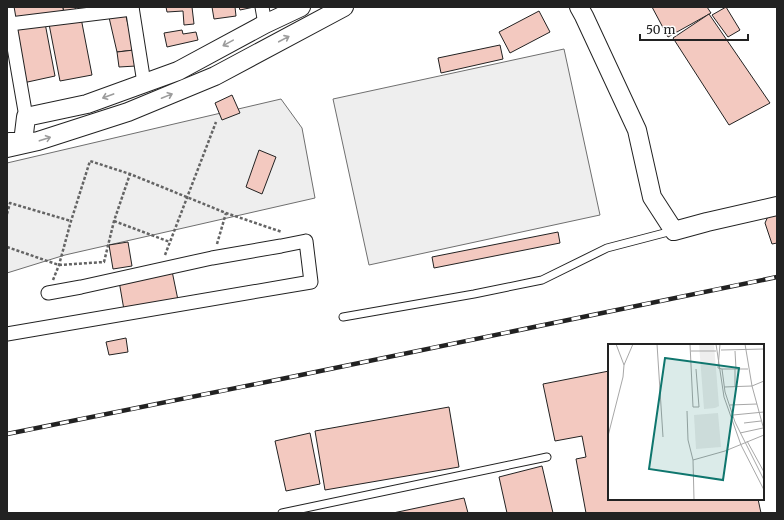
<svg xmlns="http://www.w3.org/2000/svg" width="784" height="520" viewBox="0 0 784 520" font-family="Merriweather,serif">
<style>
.green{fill:#eee;stroke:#6f6f6f}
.building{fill:#f3c9c0;stroke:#222}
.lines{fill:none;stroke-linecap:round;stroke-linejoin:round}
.lane-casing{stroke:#222;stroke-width:9}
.street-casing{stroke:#222;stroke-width:15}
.secondary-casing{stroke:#222;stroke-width:20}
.path{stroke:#646464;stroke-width:2.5;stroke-dasharray:3 2;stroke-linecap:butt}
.lane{stroke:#fff;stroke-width:7}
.street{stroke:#fff;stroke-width:13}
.secondary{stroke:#fff;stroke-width:18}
.rail-casing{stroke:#222;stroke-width:4.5}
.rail{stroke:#fff;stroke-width:3;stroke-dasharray:9;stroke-linecap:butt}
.oneway{stroke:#9c9c9c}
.inset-road{fill:none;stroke:#a7a7a7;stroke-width:1}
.view{fill:#0f766e;fill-opacity:0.15;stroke:#0f766e;stroke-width:2}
.inset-edge{fill:none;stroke:#222;stroke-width:2}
</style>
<rect width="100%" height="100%" fill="#fff"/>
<g class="green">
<polygon points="564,49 600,215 369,265 333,99"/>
<polygon points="281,99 302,128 315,198 65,255 7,273 7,163"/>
</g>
<g class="building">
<polygon points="9,7 63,7 64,14 11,21"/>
<polygon points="63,7 75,7 76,13 64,14"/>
<polygon points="166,7 192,7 194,24 184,25 183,11 167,12"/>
<polygon points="212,7 235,7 236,16 214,19"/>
<polygon points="239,7 254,7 240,10"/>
<polygon points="652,7 707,7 711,13 668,37"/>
<polygon points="726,7 740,30 728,37 712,15"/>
<polygon points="539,11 550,32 510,53 499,32"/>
<polygon points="125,12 134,50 117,52 108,13"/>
<polygon points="709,14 770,103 729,125 673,38"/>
<polygon points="81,18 92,75 60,81 49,24"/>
<polygon points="45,23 55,76 23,83 12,29"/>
<polygon points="182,30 183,34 196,32 198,40 167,47 164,33"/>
<polygon points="500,45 503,59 441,73 438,58"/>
<polygon points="134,50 136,66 119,67 117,52"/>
<polygon points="232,95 240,113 222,120 215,103"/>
<polygon points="259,150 276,157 262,194 246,187"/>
<polygon points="777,212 777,243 772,244 765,223 769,214"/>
<polygon points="558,232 560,243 434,268 432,257"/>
<polygon points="128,242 132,266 113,269 109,245"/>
<polygon points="172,271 178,300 124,310 119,281"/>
<polygon points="126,338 128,352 109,355 106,342"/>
<polygon points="609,371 609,499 758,499 761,513 586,513 576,459 586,457 582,436 555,441 543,384"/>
<polygon points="449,407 459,467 325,490 315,431"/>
<polygon points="310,433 320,484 286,491 275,441"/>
<polygon points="542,466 553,513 507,513 499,477"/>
<polygon points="464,498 468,513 393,513"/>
</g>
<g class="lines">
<g class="lane-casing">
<g id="lane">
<polyline points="343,317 474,294 542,280 607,248 672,231"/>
<polyline points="282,513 547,457"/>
</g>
</g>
<g class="street-casing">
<g id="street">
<polyline points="7,7 26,117"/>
<polyline points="132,7 144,83"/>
<polyline points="262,7 265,24"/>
<polyline points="10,24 132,9"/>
<polyline points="7,334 311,282 306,241 281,246 212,258 81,287 48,293"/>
</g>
</g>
<g class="secondary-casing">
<g id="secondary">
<polyline points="579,7 584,16 637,130 652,197 674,231 707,222 777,206"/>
<polyline points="9,142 23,142 26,117 87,104 178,71 265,24 301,7"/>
<polyline points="7,148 38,141 128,112 215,76 344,7"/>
</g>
</g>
<g class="path">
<polyline points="7,214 10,203 71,221"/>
<polyline points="114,221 170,242"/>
<polyline points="217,244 226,213"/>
<polyline points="7,247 59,265 104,262 114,221 130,174"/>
<polyline points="165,255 216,122"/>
<polyline points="53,280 59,265 71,221 90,161 130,174 226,213 282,232"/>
</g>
<use href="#lane" class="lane"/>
<use href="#street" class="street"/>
<use href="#secondary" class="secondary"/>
<g class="rail-casing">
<polyline id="rail" points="7,434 296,376 777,277"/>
</g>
<use href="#rail" class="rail"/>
</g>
<defs><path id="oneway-shaft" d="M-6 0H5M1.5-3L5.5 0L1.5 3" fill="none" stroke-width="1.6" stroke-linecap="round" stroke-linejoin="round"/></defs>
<g class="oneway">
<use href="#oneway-shaft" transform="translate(284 39) rotate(-28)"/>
<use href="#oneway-shaft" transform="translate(228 43) rotate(151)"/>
<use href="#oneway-shaft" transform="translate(108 96) rotate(160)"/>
<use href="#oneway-shaft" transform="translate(167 96) rotate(-22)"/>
<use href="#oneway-shaft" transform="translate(45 139) rotate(-18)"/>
</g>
<g transform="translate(608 344)">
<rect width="156" height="156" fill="#fff"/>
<path d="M 91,0 L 106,0 L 111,62 L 107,64 L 96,65 ZM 110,69 L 113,103 L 88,105 L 86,71 Z" fill="#eee"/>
<path class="inset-road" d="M 8,0 L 16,21M 49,0 L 55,93M 82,0 L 85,63 L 91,63 L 88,25M 108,0 L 116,53 L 133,101 L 156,146M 112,0 L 110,24 L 114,25 L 117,48 L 127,78 L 156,136M 137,0 L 144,42 L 156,86M 113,6 L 156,5M 83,7 L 108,7M 127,7 L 128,25M 114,25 L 140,25M 127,42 L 127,25M 116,43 L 144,42 L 156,37M 122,61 L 149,60M 79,67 L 80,96 L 85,116M 125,71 L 156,68M 136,79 L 153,77M 132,89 L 155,84M 0,92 L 15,33 L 16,21 L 25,0M 139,97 L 156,128M 86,156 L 85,116 L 117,107 L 156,91"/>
<path class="view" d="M 57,14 L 131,24 L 115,136 L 41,125 Z"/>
<rect width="156" height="156" class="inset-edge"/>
</g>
<rect width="784" height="520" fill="none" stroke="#222222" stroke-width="16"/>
<path d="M640 34v6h108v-6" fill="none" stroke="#222222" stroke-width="2"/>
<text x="646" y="34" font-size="12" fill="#222222" stroke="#ffffff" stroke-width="3" paint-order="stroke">50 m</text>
</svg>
